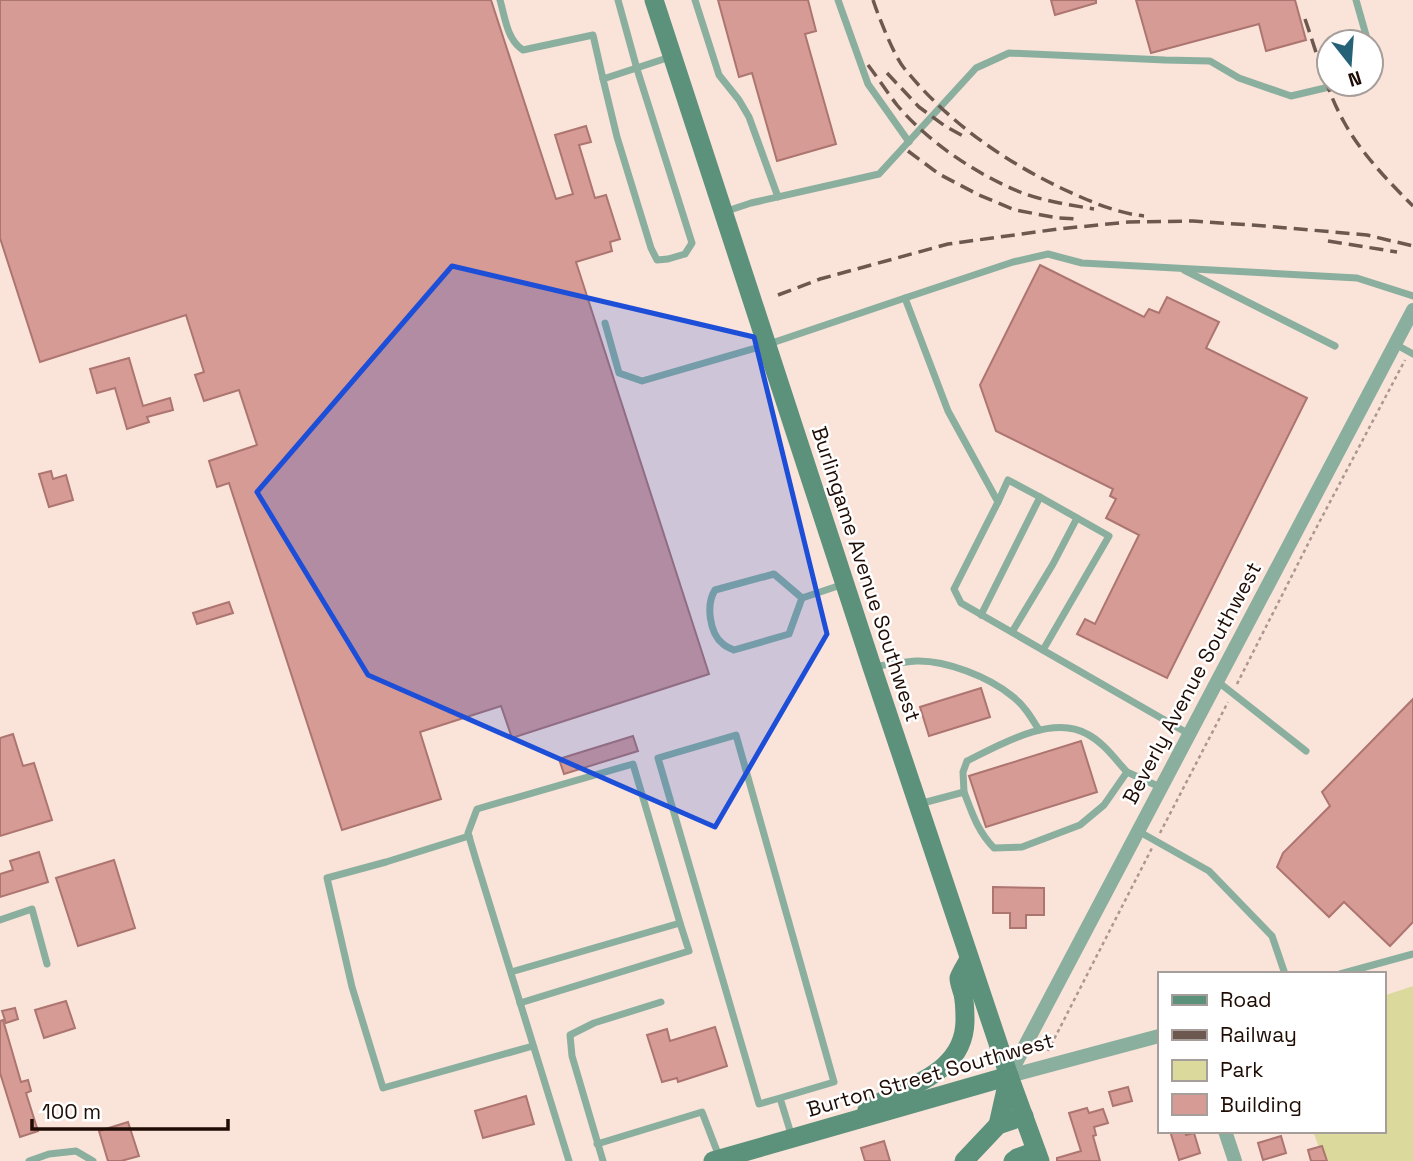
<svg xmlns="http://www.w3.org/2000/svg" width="1413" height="1161" viewBox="0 0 1413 1161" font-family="'Space Grotesk',sans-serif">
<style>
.green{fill:#dcd99d}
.building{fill:#d69b95;stroke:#ad7570;stroke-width:2}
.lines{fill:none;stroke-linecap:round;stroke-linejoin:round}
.path{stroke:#ac968d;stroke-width:2.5;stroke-dasharray:3.5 3.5;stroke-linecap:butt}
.lane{stroke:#8baf9e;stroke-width:7}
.street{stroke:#8baf9e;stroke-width:14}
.secondary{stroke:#5c927b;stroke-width:19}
.rail{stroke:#6c584f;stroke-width:3.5;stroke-dasharray:14 7;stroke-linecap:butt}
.marked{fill:#1d4ed8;fill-opacity:0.2;stroke:#1d4ed8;stroke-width:5;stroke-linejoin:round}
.labels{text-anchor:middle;stroke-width:5;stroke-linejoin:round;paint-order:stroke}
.street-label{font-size:21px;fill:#1f0d05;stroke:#fff}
</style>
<rect width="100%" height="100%" fill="#fae3d9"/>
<polygon class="green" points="1413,986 1413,1161 1324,1161 1313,1131 1383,1131 1383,996"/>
<g class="building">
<polygon points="0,0 491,0 556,199 573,194 555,135 586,126 591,142 579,145 595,198 606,195 620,239 610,242 612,251 576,262 709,674 512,738 501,706 420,732 441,799 342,830 229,483 217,487 209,461 257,445 239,390 204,401 195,375 204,372 186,315 40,362 0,238"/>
<polygon points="718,0 808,0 816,31 805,34 836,144 777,161 752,73 739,77"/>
<polygon points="1051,0 1096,0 1096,3 1055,15"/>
<polygon points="1136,0 1295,0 1306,40 1266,51 1259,24 1151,53"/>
<polygon points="1040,265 1144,317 1149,309 1159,313 1167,297 1219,322 1206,348 1307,398 1167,678 1077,634 1085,619 1095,624 1139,535 1106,518 1116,499 1110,496 1113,489 996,431 980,385"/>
<polygon points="129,358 143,406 170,398 173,410 147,417 149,422 127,429 115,388 97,393 90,369"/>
<polygon points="51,471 53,479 66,475 73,500 49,507 39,474"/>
<polygon points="229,602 233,613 197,624 193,613"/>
<polygon points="981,688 990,717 929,736 920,707"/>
<polygon points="1413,699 1413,922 1390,946 1344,902 1329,917 1277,867 1283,853 1330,806 1322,792"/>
<polygon points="13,734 23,766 34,763 52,820 0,836 0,738"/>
<polygon points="633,736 638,751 564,774 559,759"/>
<polygon points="1081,741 1097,792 986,827 969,776"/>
<polygon points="39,852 48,882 0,897 0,874 13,870 10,861"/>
<polygon points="114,860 135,928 78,946 56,878"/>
<polygon points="993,887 1044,888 1044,915 1026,915 1026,928 1010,928 1010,913 993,913"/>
<polygon points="66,1001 75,1028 44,1038 35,1010"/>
<polygon points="15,1008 18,1019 6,1023 2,1011"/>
<polygon points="3,1020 21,1082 28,1080 31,1091 26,1093 38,1131 20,1137 0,1073 0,1021"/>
<polygon points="715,1027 727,1066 678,1082 677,1078 662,1082 647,1035 667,1029 670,1041"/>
<polygon points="1128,1087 1132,1101 1113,1106 1109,1092"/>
<polygon points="526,1096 534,1124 483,1138 475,1111"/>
<polygon points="1087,1108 1089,1113 1103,1109 1108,1123 1094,1127 1096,1135 1093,1136 1100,1161 1057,1161 1057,1158 1081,1151 1069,1113"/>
<polygon points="128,1122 139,1156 121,1161 108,1161 99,1131"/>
<polygon points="1170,1131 1185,1131 1186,1135 1194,1133 1200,1153 1179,1160"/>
<polygon points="1281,1136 1286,1153 1263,1160 1258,1143"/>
<polygon points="884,1141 890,1161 865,1161 861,1148"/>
<polygon points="1322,1146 1327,1161 1311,1161 1308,1150"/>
</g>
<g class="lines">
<g class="path">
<polyline points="1237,684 1312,536 1405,360"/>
<polyline points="1160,833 1228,702"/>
<polyline points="1048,1051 1152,848"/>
</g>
<g class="lane">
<path d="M 500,0 C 505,17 507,40 523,50 L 593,35 L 603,79 L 670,57"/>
<polyline points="695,0 719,75 739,100 749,117 778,197"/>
<polyline points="838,0 868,84 909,142"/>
<polyline points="1356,0 1368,42"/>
<polyline points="603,79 617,137 651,248 657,260 668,259 685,254 692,243 637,69 618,0"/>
<polyline points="724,212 751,203 879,174 976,68 1009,53 1165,60 1210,61 1239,78 1291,96 1342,84"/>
<polyline points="1184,270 1335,346"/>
<polyline points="605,323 619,373 642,381 766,345 905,298"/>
<polyline points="1395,344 1413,354"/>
<polyline points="998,502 1008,480 1040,497"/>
<path d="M 802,598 L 789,634 L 734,650 C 730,648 726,647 723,644 C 709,633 706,604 715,590 L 774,574 L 802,598 L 844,584"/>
<polyline points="981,615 1040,497 1109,536 1043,650"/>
<polyline points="1012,632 1053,564 1077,518"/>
<path d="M 872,667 C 887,665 901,662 916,661 C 946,660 989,677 1012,696 C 1024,705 1031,717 1039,730"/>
<polyline points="1217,681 1306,751"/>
<polyline points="1189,734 961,603 954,589 998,502 948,411 905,298 1013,262 1048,254 1082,263 1357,278 1413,296"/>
<path d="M 964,792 L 963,772 L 967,761 C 999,745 1052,714 1087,734 C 1103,742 1115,759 1127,772"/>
<path d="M 919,804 L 964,792 C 972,813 978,832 994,848 L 1022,847 L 1080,825 L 1104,805 L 1127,772 L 1160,787"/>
<polyline points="1138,831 1209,871 1272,936 1285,974"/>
<polyline points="469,836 386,862 327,878 352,987 383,1088 533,1046"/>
<polyline points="0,920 32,909 47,964"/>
<polyline points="511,972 680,923 633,764 477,809 468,833 476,860 569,1161"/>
<polyline points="1340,974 1413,954"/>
<polyline points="520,1003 689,951 680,923"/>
<polyline points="780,1098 834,1082 736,735 658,758 759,1104 780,1098 792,1137"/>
<polyline points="597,1144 702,1112 720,1159"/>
<polyline points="29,1161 49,1154 76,1151 93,1161"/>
<polyline points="603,1161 572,1056 570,1035 594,1023 661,1002"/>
</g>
<g class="street">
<polyline points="1009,1076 1413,310"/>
<polyline points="1009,1076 1159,1036"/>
<polyline points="1225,1131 1235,1161"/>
</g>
<g class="secondary">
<polyline points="654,0 872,667 1009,1076 1040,1161"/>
<path d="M 867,1110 C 904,1085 964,1076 965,1021 C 965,1012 965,1003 963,994 C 962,990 959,983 959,978 C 961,972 966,965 969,959"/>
<polyline points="998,1125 1009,1076"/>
<polyline points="713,1161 1009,1076"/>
<polyline points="964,1161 998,1125 1024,1116"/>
<polyline points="1013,1161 1017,1158 1036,1151"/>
</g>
<g class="rail">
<path d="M 873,0 C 878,15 894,56 904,68 C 947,121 1002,160 1063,189 C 1089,201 1116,213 1144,216"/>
<path d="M 1305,19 C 1317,53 1326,90 1344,122 C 1361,153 1388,181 1413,206"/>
<path d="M 868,65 C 878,78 887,92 897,105 C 928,142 976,174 1020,192 C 1042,201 1071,205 1094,209"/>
<polyline points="887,73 919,107 945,126 965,137"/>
<polyline points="908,151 939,174 979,195 1015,210 1058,218 1077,219"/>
<polyline points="1328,241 1397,252"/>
<polyline points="778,295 820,279 948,244 1058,229 1129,222 1193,221 1265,226 1367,235 1413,246"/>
</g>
</g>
<path class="marked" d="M 452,266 L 754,337 L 827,634 L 715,827 L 368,675 L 257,492 Z"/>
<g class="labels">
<g class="street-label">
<text transform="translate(866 574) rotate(72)" y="7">Burlingame Avenue Southwest</text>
<text transform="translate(1192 683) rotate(-62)" y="7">Beverly Avenue Southwest</text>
<text transform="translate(930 1075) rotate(-16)" y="7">Burton Street Southwest</text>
</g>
</g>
<rect x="1158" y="972" width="228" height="161" fill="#ffffff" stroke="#a59e9b" stroke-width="2"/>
<rect x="1172" y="995" width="35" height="10" fill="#5c927b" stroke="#a59e9b" stroke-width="2"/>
<text x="1220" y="1007" font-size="21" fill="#1f0d05">Road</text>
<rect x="1172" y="1030" width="35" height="10" fill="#6c584f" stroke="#a59e9b" stroke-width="2"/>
<text x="1220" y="1042" font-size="21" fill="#1f0d05">Railway</text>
<rect x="1172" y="1060" width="35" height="21" fill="#dcd99d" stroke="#a59e9b" stroke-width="2"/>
<text x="1220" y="1077" font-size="21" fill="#1f0d05">Park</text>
<rect x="1172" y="1094" width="35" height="21" fill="#d69b95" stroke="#a59e9b" stroke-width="2"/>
<text x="1220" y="1112" font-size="21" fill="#1f0d05">Building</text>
<g transform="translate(1350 63) rotate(163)"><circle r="33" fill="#ffffff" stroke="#a59e9b" stroke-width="2"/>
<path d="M0-5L12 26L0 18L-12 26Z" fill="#246278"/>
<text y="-10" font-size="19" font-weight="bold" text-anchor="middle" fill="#1f0d05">N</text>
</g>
<path d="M32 1119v10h196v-10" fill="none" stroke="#1f0d05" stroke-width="3.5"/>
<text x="42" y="1119" font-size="21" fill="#1f0d05" stroke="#ffffff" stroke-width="5" paint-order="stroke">100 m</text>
</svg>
